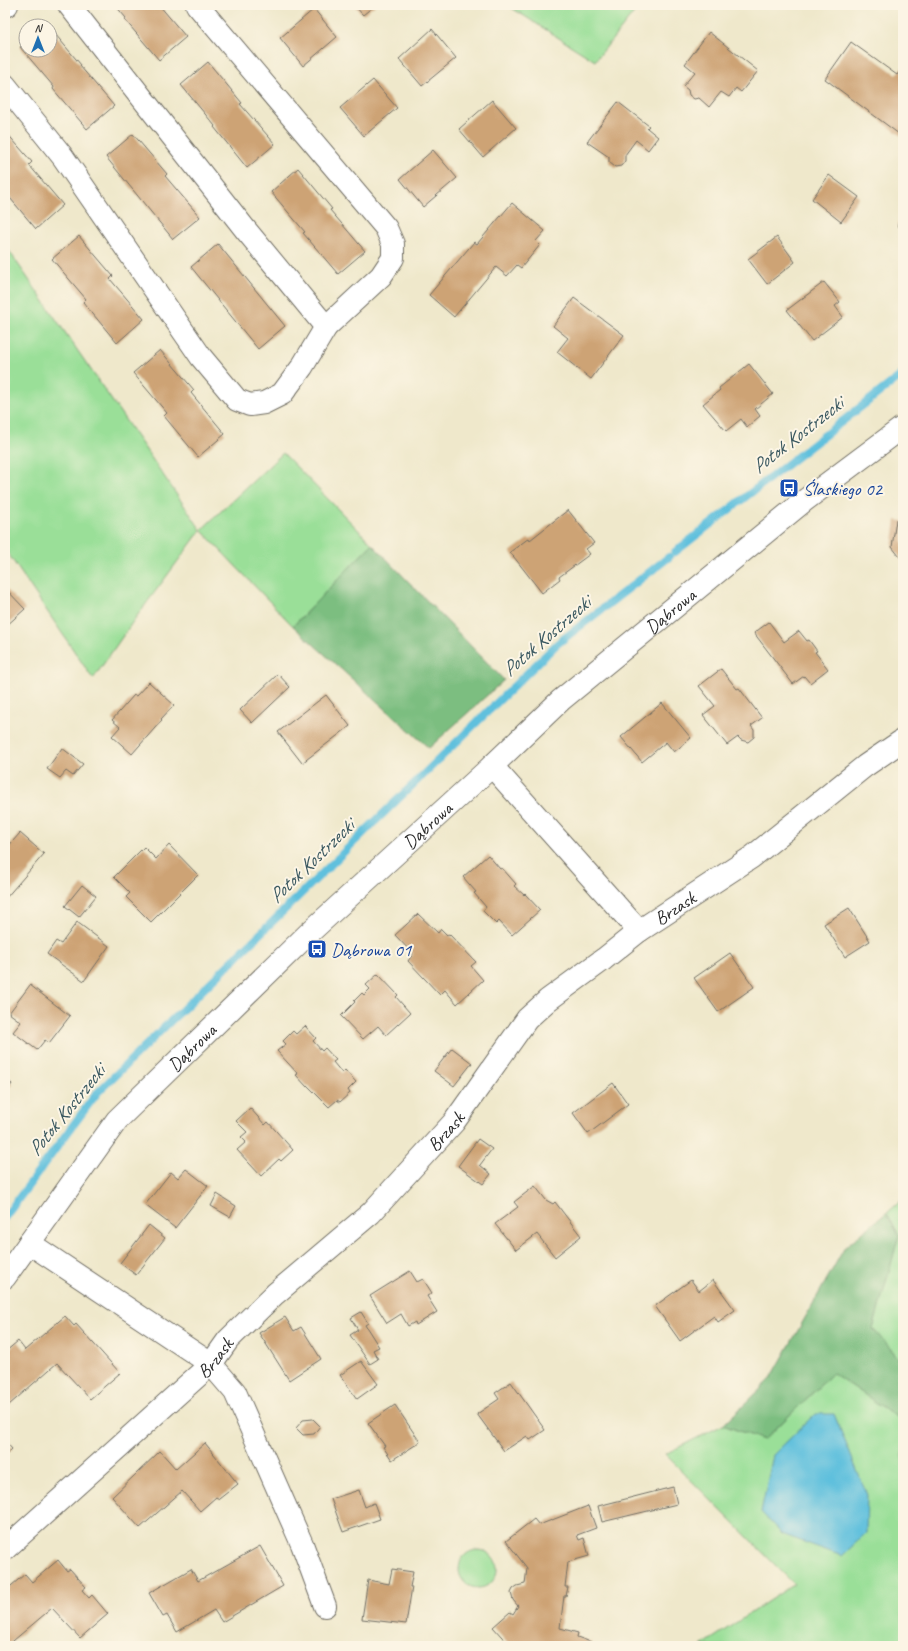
<svg xmlns="http://www.w3.org/2000/svg" width="908" height="1651" viewBox="0 0 908 1651" font-family="Caveat,sans-serif">
<style>
.green{fill:#9adf98;stroke:#628562}
.forest{fill:#7bbe80;stroke:#537456}
.water{fill:#5ec0dd;stroke:#447684}
.lines{fill:none;stroke-linecap:round;stroke-linejoin:round}
.stream{stroke:#5ec0dd;stroke-width:8}
.building{fill:#cda375}
.street-casing{stroke:#706d63;stroke-width:24}
.street{stroke:#fff;stroke-width:22}
.labels{text-anchor:middle;stroke-width:4;stroke-linejoin:round;paint-order:stroke}
.transit-label{font-size:19px;fill:#164399;stroke:#fcf5e5;text-anchor:start}
.street-label{font-size:19px;fill:#2b2b2b;stroke:#fcf5e5}
.water-label{font-size:20px;font-style:italic;fill:#3a5860;stroke:#fcf5e5}
</style>
<rect width="100%" height="100%" fill="#fcf5e5"/>
<filter id="ink" filterUnits="userSpaceOnUse"><feTurbulence type="fractalNoise" baseFrequency=".025" numOctaves="2"/><feDisplacementMap in="SourceGraphic" scale="8" xChannelSelector="R" yChannelSelector="G"/><feConvolveMatrix kernelMatrix="1 2 1 2 8 2 1 2 1" color-interpolation-filters="sRGB"/></filter>
<filter id="wash" filterUnits="userSpaceOnUse"><feTurbulence type="fractalNoise" baseFrequency=".012" numOctaves="4" result="noise"/><feDisplacementMap in="SourceGraphic" scale="16" xChannelSelector="R" yChannelSelector="G"/><feGaussianBlur stdDeviation="0.9" result="paint"/><feColorMatrix in="noise" values="0 0 0 0 0 0 0 0 0 0 0 0 0 0 0 0 0 1.4 0 .05"/><feComposite in="paint" operator="in"/></filter>
<g filter="url(#wash)">
<rect width="100%" height="100%" fill="#efe8cb"/>
<g class="green">
<polygon points="507,5 640,5 595,61"/>
<polygon points="5,245 201,530 283,453 372,544 293,626 201,530 134,620 93,679 5,549"/>
<polygon points="903,1199 903,1363 873,1329 899,1235 887,1213"/>
<polygon points="833,1373 903,1421 903,1646 701,1646 794,1584 665,1454 723,1425 764,1440"/>
<circle cx="478" cy="1569" r="19"/>
</g>
<g class="forest">
<polygon points="372,544 504,680 429,748 293,626"/>
<polygon points="886,1213 899,1235 873,1329 903,1363 903,1421 833,1373 764,1440 723,1425 770,1380 845,1247"/>
</g>
<polygon class="water" points="815,1414 834,1414 867,1495 866,1533 842,1556 782,1534 761,1512 773,1455"/>
<g class="lines">
<g class="stream">
<polyline points="675,552 903,374"/>
<polyline points="5,1217 97,1093 557,644 669,557"/>
</g>
</g>
<g id="blocks">
<g class="building">
<polygon points="115,5 159,5 186,37 159,60 125,20 126,18"/>
<polygon points="354,5 375,5 363,15"/>
<polygon points="314,9 337,37 303,66 280,38"/>
<polygon points="50,28 81,65 80,66 114,106 87,129 53,89 54,87 20,47 26,42 26,50 50,50"/>
<polygon points="432,29 456,58 422,86 399,59"/>
<polygon points="709,32 758,71 741,92 736,88 729,97 721,92 709,107 699,98 694,99 689,95 688,90 683,86 695,72 685,64"/>
<polygon points="851,42 897,75 903,67 903,137 825,79"/>
<polygon points="208,62 242,103 240,104 275,144 247,168 214,127 215,126 181,85"/>
<polygon points="373,80 397,108 364,136 340,108"/>
<polygon points="492,100 516,128 483,157 459,129"/>
<polygon points="618,102 649,126 647,128 658,137 648,150 636,140 625,155 625,161 621,166 615,167 609,162 609,157 587,142"/>
<polygon points="5,131 32,162 29,165 63,205 36,229 5,192"/>
<polygon points="133,134 167,174 165,176 200,217 173,239 106,157"/>
<polygon points="433,150 457,178 423,207 400,179"/>
<polygon points="298,168 332,209 330,210 365,251 338,274 303,233 305,232 271,192"/>
<polygon points="829,175 859,197 841,222 812,199"/>
<polygon points="512,203 545,231 536,241 540,245 521,268 517,265 507,276 496,267 454,317 429,295 474,242 477,244"/>
<polygon points="903,218 903,230 897,225"/>
<polygon points="79,236 113,276 110,279 144,319 117,343 83,302 86,299 52,259"/>
<polygon points="777,237 795,262 767,284 748,259"/>
<polygon points="218,244 285,326 258,349 191,267"/>
<polygon points="824,282 840,302 835,306 843,317 812,341 787,310"/>
<polygon points="574,298 624,335 591,379 557,352 568,338 553,326"/>
<polygon points="160,350 194,390 191,393 225,434 198,457 164,416 167,413 133,373"/>
<polygon points="749,364 773,394 755,409 760,416 747,427 741,419 726,431 703,404 720,390 719,388"/>
<polygon points="568,510 594,543 586,549 590,554 559,577 560,579 542,593 510,552 529,538 530,540"/>
<polygon points="896,520 903,521 903,561 892,547"/>
<polygon points="5,588 25,609 5,627"/>
<polygon points="769,622 784,642 799,631 807,641 809,640 817,651 815,652 828,669 810,683 804,676 793,684 754,633"/>
<polygon points="721,669 737,689 739,688 762,718 751,726 754,730 754,737 748,742 741,740 738,737 727,745 703,715 715,706 699,686"/>
<polygon points="278,674 290,687 252,723 240,710"/>
<polygon points="149,682 174,705 161,719 162,720 132,754 112,736 120,727 112,720 134,695 136,696"/>
<polygon points="326,695 350,726 302,763 278,732"/>
<polygon points="662,703 691,738 674,752 666,742 642,762 621,737"/>
<polygon points="62,748 83,764 73,776 66,771 60,778 47,769"/>
<polygon points="20,833 44,854 5,899 5,850"/>
<polygon points="169,845 198,875 151,922 126,897 130,893 114,877 144,847 156,859"/>
<polygon points="488,855 500,869 502,868 516,884 514,886 524,895 525,894 540,910 512,935 499,921 496,924 483,911 486,907 474,893 476,892 463,877"/>
<polygon points="82,885 96,896 79,917 65,906"/>
<polygon points="849,908 870,941 845,957 824,924"/>
<polygon points="418,914 438,933 441,929 447,935 449,934 476,962 471,966 483,980 457,1004 445,990 440,995 408,961 413,954 395,935"/>
<polygon points="77,922 109,946 84,981 47,954 56,941 61,944"/>
<polygon points="730,953 754,987 718,1012 694,978"/>
<polygon points="378,974 398,995 396,997 410,1013 386,1035 378,1026 363,1039 341,1016 355,1002 354,1001 362,993 364,995 370,989 366,985"/>
<polygon points="30,985 70,1016 49,1043 45,1040 37,1050 13,1032 21,1022 9,1013"/>
<polygon points="305,1026 316,1038 313,1041 322,1051 325,1048 336,1060 333,1062 342,1073 345,1070 356,1082 348,1090 350,1093 340,1102 337,1100 329,1107 308,1086 307,1087 296,1075 298,1074 277,1051 286,1044 283,1041 293,1031 296,1034"/>
<polygon points="452,1048 472,1063 454,1086 434,1071"/>
<polygon points="5,1078 12,1084 5,1093"/>
<polygon points="613,1083 628,1104 588,1134 573,1113"/>
<polygon points="250,1108 265,1125 268,1122 293,1150 281,1161 279,1159 261,1176 237,1150 246,1142 241,1137 247,1132 236,1121"/>
<polygon points="478,1139 492,1149 480,1165 491,1174 483,1184 458,1166"/>
<polygon points="186,1169 208,1186 175,1228 145,1205 171,1172 178,1178"/>
<polygon points="535,1186 546,1200 553,1204 555,1202 581,1236 555,1257 537,1234 516,1250 495,1224 518,1207 514,1202"/>
<polygon points="217,1194 236,1206 230,1217 211,1206"/>
<polygon points="149,1225 165,1238 136,1275 120,1263"/>
<polygon points="410,1271 417,1282 423,1279 432,1293 427,1296 437,1312 416,1325 415,1322 408,1326 401,1314 387,1323 370,1296"/>
<polygon points="691,1280 699,1291 713,1280 735,1310 718,1322 714,1316 680,1341 655,1306"/>
<polygon points="361,1312 368,1323 365,1325 379,1347 373,1350 378,1359 370,1364 350,1335 358,1330 351,1318"/>
<polygon points="65,1316 74,1326 76,1324 120,1373 90,1399 57,1363 9,1405 5,1400 5,1352 18,1341 25,1350"/>
<polygon points="285,1317 294,1331 301,1327 321,1359 289,1380 259,1333"/>
<polygon points="361,1361 378,1384 357,1399 340,1375"/>
<polygon points="511,1382 545,1430 530,1440 527,1436 504,1451 477,1414 499,1399 495,1393"/>
<polygon points="395,1405 420,1442 392,1460 383,1447 385,1446 368,1423"/>
<polygon points="313,1419 320,1426 314,1434 303,1435 296,1428 303,1420"/>
<polygon points="5,1441 12,1449 5,1456"/>
<polygon points="205,1443 238,1484 219,1499 216,1497 200,1511 182,1491 140,1528 112,1497 160,1451 176,1469"/>
<polygon points="673,1487 677,1504 602,1522 598,1506"/>
<polygon points="359,1490 365,1507 374,1503 380,1519 343,1532 331,1499"/>
<polygon points="588,1506 596,1528 577,1535 579,1540 584,1538 589,1556 568,1562 565,1587 568,1587 566,1596 564,1596 560,1628 578,1633 577,1637 591,1642 590,1646 525,1646 523,1645 510,1646 493,1627 510,1612 513,1614 518,1606 513,1600 511,1593 513,1589 517,1586 525,1584 527,1568 506,1541 534,1519 539,1525"/>
<polygon points="260,1546 283,1586 222,1622 214,1610 177,1632 167,1615 163,1617 149,1593 191,1569 198,1581"/>
<polygon points="58,1560 67,1571 70,1569 86,1587 82,1590 89,1598 92,1595 108,1614 80,1638 52,1608 7,1646 5,1646 5,1591 25,1574 32,1582"/>
<polygon points="392,1569 413,1572 410,1587 412,1587 406,1624 362,1619 368,1580 389,1584"/>
</g>
</g>
</g>
<g filter="url(#ink)">
<use href="#blocks" fill-opacity="0" stroke="#706d63" stroke-width="1"/>
<g class="lines">
<g class="street-casing">
<g id="street">
<polyline points="69,5 245,229 326,327"/>
<polyline points="5,6 7,5"/>
<polyline points="5,85 63,157 201,357 237,400 250,405 264,403 282,394 302,367 326,327 381,276 393,258 393,244 386,228 197,5"/>
<polyline points="492,766 639,931"/>
<polyline points="29,1243 211,1364 235,1392 302,1544 325,1606"/>
<path id="s1" d="M 5,1277 L 117,1120 L 309,933 L 492,766 L 561,700 L 804,501 L 903,427"/>
<path id="s2" d="M 5,1549 L 211,1364 L 228,1340 L 275,1294 L 371,1213 L 454,1122 L 527,1019 L 548,1000 L 604,959 L 639,931 L 752,857 L 865,766 L 903,740"/>
</g>
</g>
<use href="#street" class="street"/>
</g>
</g>
<defs>
<g id="bus-square" transform="scale(1)"><rect x="-9" y="-9" width="18" height="18" rx="4" fill="#1a4fb4" stroke="#fcf5e5"/><path d="M-5-6H5V4H4V6H2V4H-2V6H-4V4H-5ZM-3.5-4V0h7V-4ZM-3.5 1.2v1.5H-2V1.2ZM2 1.2v1.5H3.5V1.2Z" fill="#fff"/></g>
</defs>
<g fill-rule="evenodd">
<use href="#bus-square" x="789" y="488"/>
<use href="#bus-square" x="317" y="949"/>
</g>
<g class="labels">
<g class="transit-label">
<text x="803" y="495">Ślaskiego 02</text>
<text x="331" y="956">Dąbrowa 01</text>
</g>
<g class="street-label">
<text dy="7" stroke="none"><textPath href="#s1" startOffset="945">Dąbrowa</textPath></text>
<text dy="7" stroke="none"><textPath href="#s1" startOffset="621">Dąbrowa</textPath></text>
<text dy="7" stroke="none"><textPath href="#s2" startOffset="932">Brzask</textPath></text>
<text dy="7" stroke="none"><textPath href="#s1" startOffset="297">Dąbrowa</textPath></text>
<text dy="7" stroke="none"><textPath href="#s2" startOffset="608">Brzask</textPath></text>
<text dy="7" stroke="none"><textPath href="#s2" startOffset="284">Brzask</textPath></text>
</g>
<g class="water-label">
<text transform="translate(797 435) rotate(-38)" y="7">Potok Kostrzecki</text>
<text transform="translate(546 636) rotate(-41)" y="7">Potok Kostrzecki</text>
<text transform="translate(311 861) rotate(-44)" y="7">Potok Kostrzecki</text>
<text transform="translate(66 1110) rotate(-51)" y="7">Potok Kostrzecki</text>
</g>
</g>
<rect width="908" height="1651" fill="none" stroke="#fcf5e5" stroke-width="20"/>
<g transform="translate(38 38)"><circle r="19" fill="#fcf5e5" stroke="#a8a49b"/>
<path d="M0-3L7 15L0 10L-7 15Z" fill="#1f6fb2"/>
<text y="-6" font-size="11" font-weight="bold" text-anchor="middle" fill="#2b2b2b">N</text>
</g>
</svg>
